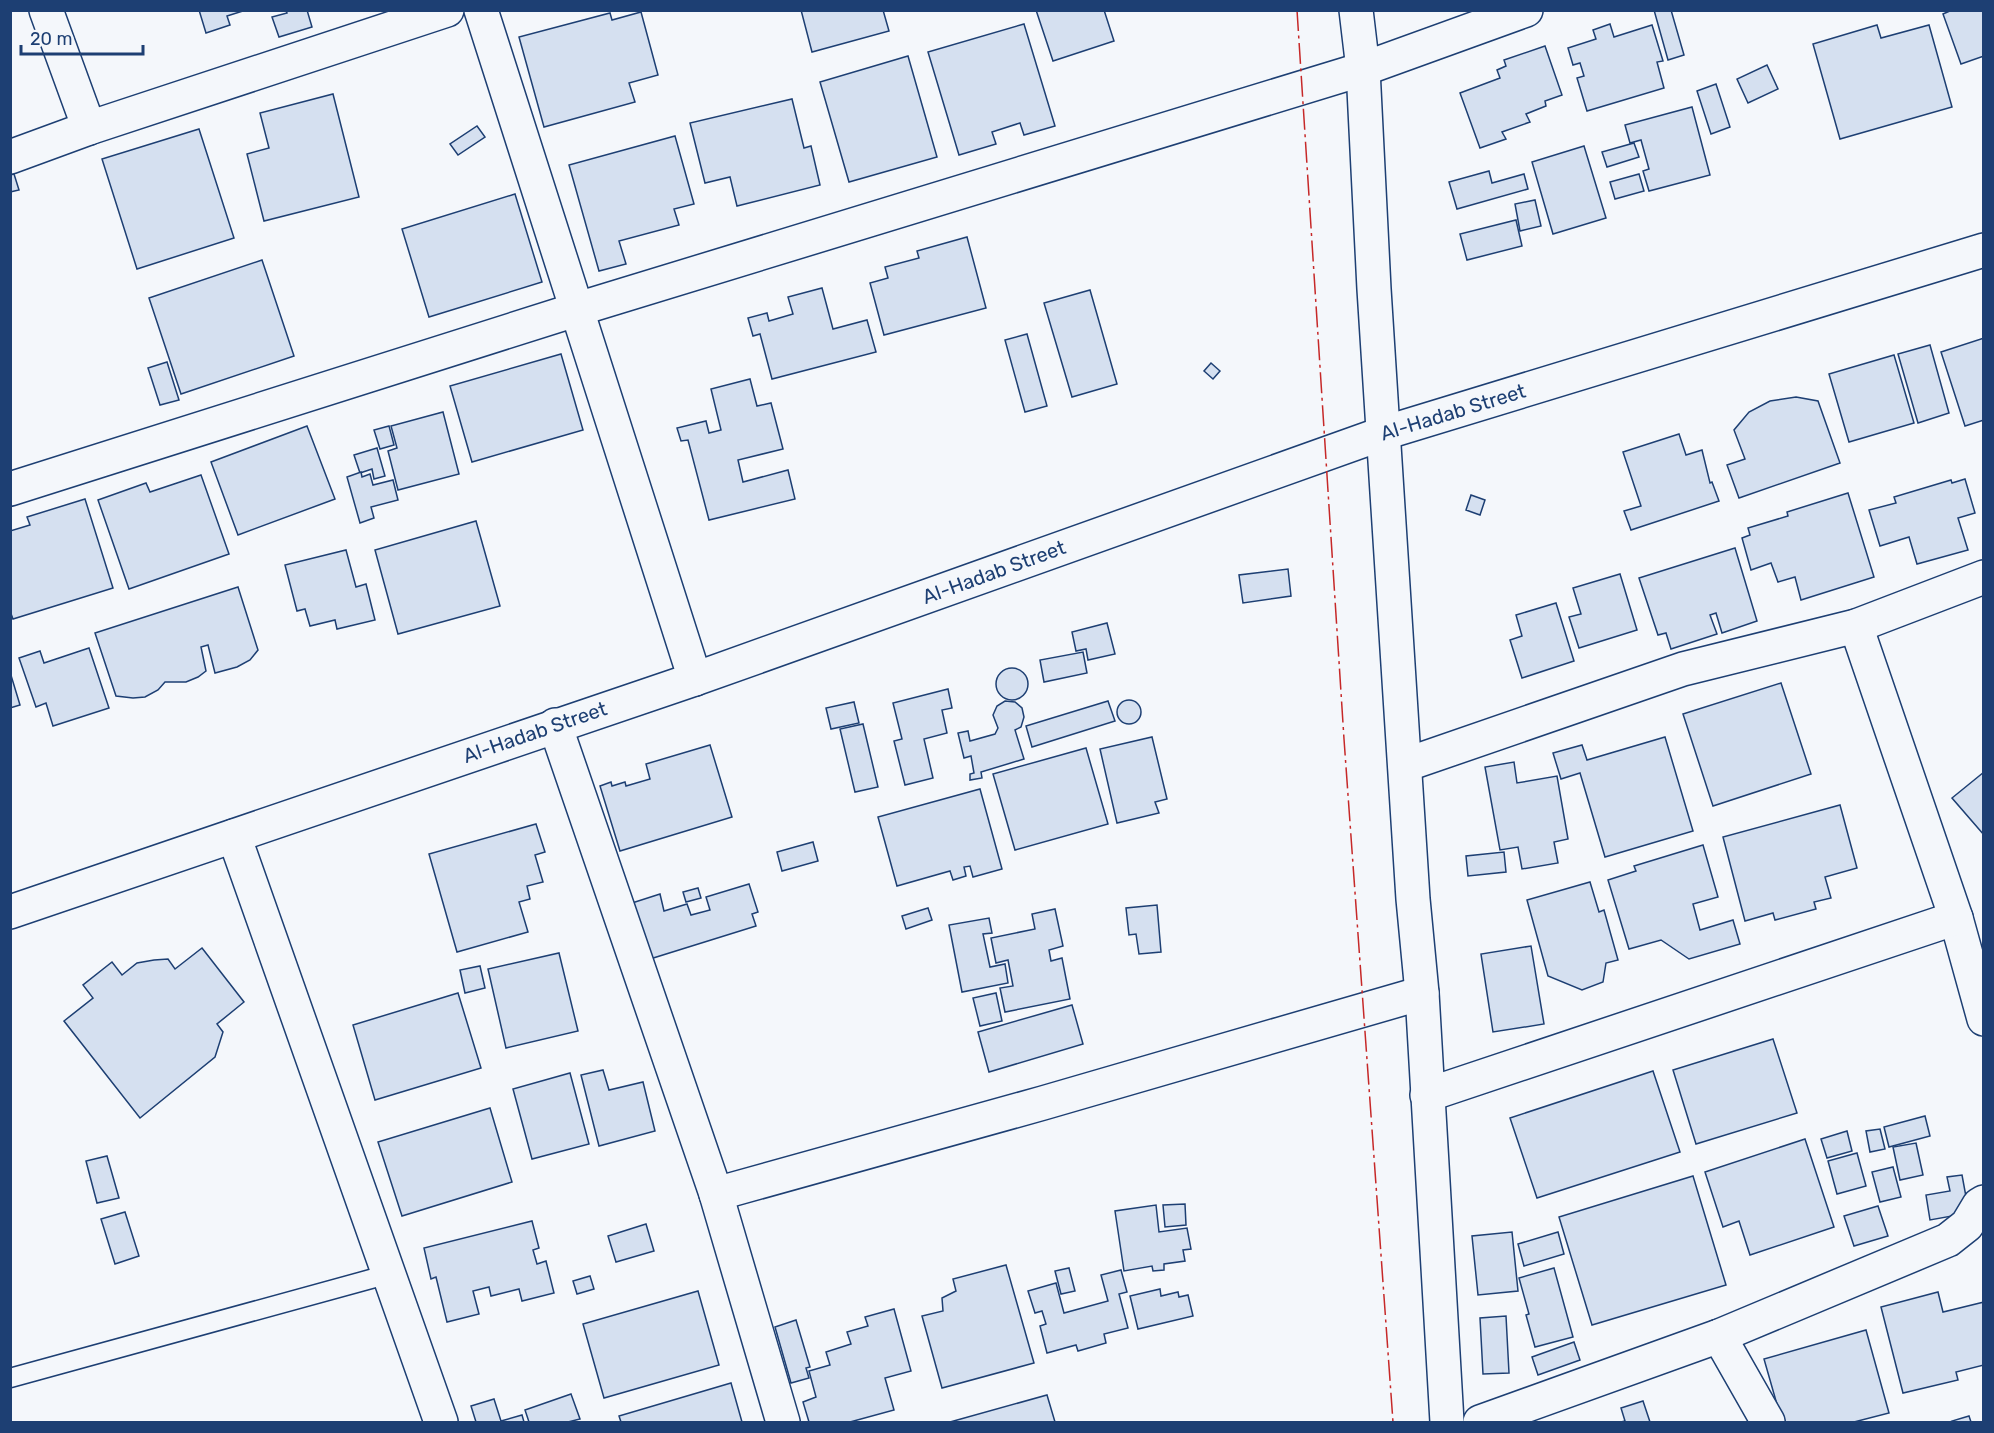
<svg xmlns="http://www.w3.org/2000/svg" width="1994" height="1433" viewBox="0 0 1994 1433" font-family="Rubik,sans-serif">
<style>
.building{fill:#d5e0f0;stroke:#1d3f73;stroke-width:1.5}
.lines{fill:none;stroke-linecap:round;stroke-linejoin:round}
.lane-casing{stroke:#1d3f73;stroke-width:21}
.street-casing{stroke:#1d3f73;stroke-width:36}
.secondary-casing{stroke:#1d3f73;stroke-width:36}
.lane{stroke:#f4f7fb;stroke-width:18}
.street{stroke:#f4f7fb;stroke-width:33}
.secondary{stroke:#f4f7fb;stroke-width:33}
.power{stroke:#c62828;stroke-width:1.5;stroke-dasharray:21 4.5 3 4.5;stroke-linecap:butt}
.labels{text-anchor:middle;stroke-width:4.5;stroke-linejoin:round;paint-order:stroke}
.street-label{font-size:20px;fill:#1d3f73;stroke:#f4f7fb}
</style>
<rect width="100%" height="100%" fill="#f4f7fb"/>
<g class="building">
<polygon points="199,10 246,10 227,16 230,25 206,33"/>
<polygon points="286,10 307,10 312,27 279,37 272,17 287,13"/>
<polygon points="801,10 883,10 889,31 812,52"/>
<polygon points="1036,10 1104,10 1114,41 1053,61"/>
<polygon points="1654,10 1671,10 1684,55 1668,60"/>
<polygon points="1952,10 1984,10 1984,56 1961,64 1943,14"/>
<polygon points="641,12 658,75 629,83 635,102 544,127 519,37 610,13 612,20"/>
<polygon points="1024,24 1055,126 1024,135 1020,123 992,132 996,144 959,155 928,52"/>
<polygon points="1610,24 1614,37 1652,25 1663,61 1657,62 1664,88 1587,111 1577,78 1584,76 1580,63 1573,65 1568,48 1596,39 1593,30"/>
<polygon points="1877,25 1881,38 1929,25 1952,107 1840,139 1813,44"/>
<polygon points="1545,46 1562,95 1545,101 1546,106 1526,114 1530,122 1502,132 1506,139 1480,148 1460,93 1500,78 1497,70 1506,66 1504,60"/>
<polygon points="908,56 937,157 849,182 820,82"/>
<polygon points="1767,65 1778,89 1748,103 1737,79"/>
<polygon points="1716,84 1730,127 1711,134 1697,91"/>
<polygon points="333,94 359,197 264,221 247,154 269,148 260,113"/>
<polygon points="792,99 804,148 811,146 820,185 737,206 730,177 705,183 690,123"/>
<polygon points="1692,107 1710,175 1649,191 1643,171 1649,169 1641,140 1630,143 1625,125"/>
<polygon points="477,126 485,137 458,155 450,144"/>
<polygon points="199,129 234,238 137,269 102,159"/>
<polygon points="675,136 694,204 674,209 679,225 619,241 626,264 599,271 569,165"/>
<polygon points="1634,143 1639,157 1607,167 1602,152"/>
<polygon points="1584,146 1606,218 1553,234 1532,162"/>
<polygon points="1489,171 1492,183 1524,174 1528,189 1457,209 1449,182"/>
<polygon points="14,174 19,190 10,192 10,175"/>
<polygon points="1639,174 1644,191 1615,199 1610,182"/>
<polygon points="515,194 542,282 429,317 402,229"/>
<polygon points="1535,200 1541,226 1520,231 1515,204"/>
<polygon points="1516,220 1522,246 1467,260 1460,234"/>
<polygon points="967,237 986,308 884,335 870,283 888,278 885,267 919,258 917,251"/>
<polygon points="262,260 294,356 181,394 149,298"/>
<polygon points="822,288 833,329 867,320 876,352 772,379 760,334 753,336 748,318 767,313 769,321 793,314 788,297"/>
<polygon points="1090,290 1117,384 1072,397 1044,303"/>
<polygon points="1027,334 1047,406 1025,412 1005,340"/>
<polygon points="1984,338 1984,420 1965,426 1941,352"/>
<polygon points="1930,345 1949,413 1918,423 1898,354"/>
<polygon points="561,354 583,430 472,462 450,386"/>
<polygon points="1894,355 1914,423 1849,442 1829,374"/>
<polygon points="167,362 179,400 160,405 148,368"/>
<polygon points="1211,363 1220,371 1213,379 1204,371"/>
<polygon points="750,379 757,406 771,403 783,449 738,460 743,482 788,470 795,499 709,520 688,440 681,441 677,428 706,421 709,433 721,430 711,389"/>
<polygon points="1796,397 1818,401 1840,463 1739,498 1727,465 1745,459 1734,430 1749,412 1770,401"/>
<polygon points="443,412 459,474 398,490 388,451 397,448 391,426"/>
<polygon points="307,426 335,499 238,535 211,462"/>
<polygon points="389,426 394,445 380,449 374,430"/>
<polygon points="1679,434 1686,455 1702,450 1710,483 1712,482 1719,501 1631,530 1624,511 1641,506 1623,452"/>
<polygon points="377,448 385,476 374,479 372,469 360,473 354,455"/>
<polygon points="361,472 362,477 370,474 373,485 393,480 398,500 371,507 374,518 360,523 347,477"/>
<polygon points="201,475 229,554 129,589 98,500 146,483 150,492"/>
<polygon points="1965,479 1975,513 1958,518 1968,550 1917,564 1909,537 1880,546 1869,510 1896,503 1894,497 1951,480 1952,483"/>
<polygon points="1848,493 1874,577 1801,600 1795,577 1778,582 1771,563 1751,570 1742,538 1750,535 1748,528 1788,516 1787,512"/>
<polygon points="1471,495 1485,500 1480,515 1466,510"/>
<polygon points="85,499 113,588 13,619 10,611 10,531 30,525 27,517"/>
<polygon points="476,521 500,606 398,634 375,550"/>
<polygon points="1735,548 1757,621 1722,633 1716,613 1710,615 1717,634 1671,649 1666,633 1658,635 1639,578"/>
<polygon points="346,550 356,587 366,584 375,620 337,629 335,620 310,626 305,609 297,611 285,565"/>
<polygon points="1288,569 1291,596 1243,603 1239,575"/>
<polygon points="1620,574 1637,630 1579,648 1569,617 1581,614 1573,588"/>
<polygon points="238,587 258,650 250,660 237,667 215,673 208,645 201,647 206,671 198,677 186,682 165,682 158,690 145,697 133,698 116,696 95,633"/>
<polygon points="1556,603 1574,661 1522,678 1510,640 1522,636 1516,615"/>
<polygon points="1107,623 1115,654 1088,660 1086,649 1076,651 1072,632"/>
<polygon points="89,648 109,708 53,726 46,703 36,707 19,658 40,651 44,663"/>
<polygon points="1083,652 1087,673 1044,682 1040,660"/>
<circle cx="1012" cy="684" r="16"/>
<polygon points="10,672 20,705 10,708"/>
<polygon points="1781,683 1811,774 1713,806 1683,714"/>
<polygon points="948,689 952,708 942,710 947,733 924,739 933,778 905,785 894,741 902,739 893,703"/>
<circle cx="1129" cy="712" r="12"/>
<polygon points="1005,701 1015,702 1022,708 1024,717 1021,727 1015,730 1024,759 981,772 982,778 970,780 970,774 974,773 971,756 964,758 958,733 968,731 970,741 995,734 998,728 993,715 997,706"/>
<polygon points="1108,701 1115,721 1032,747 1026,726"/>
<polygon points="854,702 859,723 831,729 826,708"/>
<polygon points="863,724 878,787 855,792 840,729"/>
<polygon points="1152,737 1167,799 1155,802 1159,813 1117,823 1100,749"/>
<polygon points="1665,737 1693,831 1605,857 1580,773 1561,779 1553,753 1582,745 1587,760"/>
<polygon points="710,745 732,817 620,851 600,786 611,782 612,786 625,782 626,786 650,779 646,764"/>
<polygon points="1086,748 1108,824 1015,850 993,774"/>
<polygon points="1514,762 1517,783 1557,776 1568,839 1554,842 1558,863 1522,869 1518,847 1500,850 1485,767"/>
<polygon points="1984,772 1984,835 1952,798"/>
<polygon points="980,789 1002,869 973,877 970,866 964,867 966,876 953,880 950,871 897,886 878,817"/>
<polygon points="1840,805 1857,868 1825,877 1831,898 1814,902 1816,909 1775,920 1773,913 1745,921 1723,837"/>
<polygon points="536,824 545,852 535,855 543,882 527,886 530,899 519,902 528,932 457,952 429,854"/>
<polygon points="813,842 818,861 782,871 777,852"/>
<polygon points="1703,845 1718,897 1693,904 1700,930 1733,920 1740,944 1689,959 1661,940 1629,949 1608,880 1636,871 1634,866"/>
<polygon points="1504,852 1506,872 1468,876 1466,856"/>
<polygon points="1590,882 1599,912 1604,910 1618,960 1606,963 1603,982 1582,990 1548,976 1527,900"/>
<polygon points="749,884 758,912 752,914 756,926 650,959 632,903 660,894 664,911 687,904 691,915 710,910 706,897"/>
<polygon points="698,888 701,898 686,902 683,892"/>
<polygon points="1157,905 1161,952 1139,954 1136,934 1129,935 1126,908"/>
<polygon points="928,908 932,920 906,929 902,916"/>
<polygon points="1055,909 1063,946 1049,950 1051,961 1062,958 1070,999 1005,1012 1000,988 1013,986 1008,960 996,963 991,938 1035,929 1032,914"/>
<polygon points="989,918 992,933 983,934 990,967 1005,964 1008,983 962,992 949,925"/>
<polygon points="1531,946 1544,1024 1493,1032 1481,954"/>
<polygon points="202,948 244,1002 217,1024 223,1032 215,1057 140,1118 64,1021 93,998 83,985 112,962 122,975 137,963 154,960 168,959 175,969"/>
<polygon points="559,953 578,1031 506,1048 488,969"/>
<polygon points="480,966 485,988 465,993 460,970"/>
<polygon points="458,993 481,1068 375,1100 353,1025"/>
<polygon points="996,993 1002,1021 980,1026 973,998"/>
<polygon points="1072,1005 1083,1044 989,1072 978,1032"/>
<polygon points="1773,1039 1797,1113 1696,1144 1673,1070"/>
<polygon points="603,1070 609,1090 643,1082 655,1131 599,1146 581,1075"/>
<polygon points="1653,1071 1680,1152 1537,1198 1510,1118"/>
<polygon points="570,1073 589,1144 532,1159 513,1089"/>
<polygon points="490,1108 512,1182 402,1216 378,1142"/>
<polygon points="1925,1116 1930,1136 1889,1147 1884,1127"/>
<polygon points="1880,1129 1885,1149 1870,1152 1866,1131"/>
<polygon points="1847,1131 1852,1151 1827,1158 1821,1139"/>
<polygon points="1805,1139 1834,1227 1750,1255 1739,1221 1723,1227 1705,1172"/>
<polygon points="1916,1143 1923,1175 1900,1180 1893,1147"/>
<polygon points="1857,1153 1866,1186 1837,1194 1828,1161"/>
<polygon points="107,1156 119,1198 97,1203 86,1161"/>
<polygon points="1893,1167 1901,1197 1880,1202 1872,1172"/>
<polygon points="1962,1175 1969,1213 1930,1220 1926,1195 1950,1191 1947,1177"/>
<polygon points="1693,1176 1726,1285 1592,1325 1559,1217"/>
<polygon points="1185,1204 1186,1225 1165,1227 1163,1205"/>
<polygon points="1156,1205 1159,1232 1187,1228 1191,1249 1183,1250 1185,1261 1164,1264 1164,1270 1153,1271 1152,1266 1124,1271 1115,1211"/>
<polygon points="1878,1206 1888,1236 1854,1246 1844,1216"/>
<polygon points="125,1212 139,1256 115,1264 101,1219"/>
<polygon points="532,1221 539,1248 533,1250 537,1264 546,1261 554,1293 522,1301 519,1289 491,1296 489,1287 473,1291 479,1314 447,1322 436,1277 431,1279 424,1248"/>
<polygon points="646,1224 654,1251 616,1262 608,1236"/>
<polygon points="1512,1232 1518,1291 1478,1295 1472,1236"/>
<polygon points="1558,1232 1564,1254 1524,1266 1518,1244"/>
<polygon points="1006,1265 1034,1363 942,1388 922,1316 943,1311 942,1298 956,1291 953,1279"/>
<polygon points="1069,1268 1075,1291 1061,1294 1055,1271"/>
<polygon points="1554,1268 1573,1337 1535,1347 1526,1315 1529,1314 1519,1278"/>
<polygon points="1121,1270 1127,1292 1119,1294 1128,1328 1104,1334 1106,1343 1078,1351 1076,1345 1047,1353 1040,1326 1046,1324 1042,1311 1035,1313 1028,1291 1056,1283 1064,1313 1108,1301 1101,1275"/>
<polygon points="590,1276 594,1289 577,1294 573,1281"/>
<polygon points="1160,1289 1161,1296 1178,1292 1179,1297 1188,1295 1193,1316 1138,1329 1130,1296"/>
<polygon points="698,1291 719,1365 604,1398 583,1324"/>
<polygon points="1938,1292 1943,1312 1984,1302 1984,1365 1956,1372 1958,1380 1903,1393 1881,1307"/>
<polygon points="894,1309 911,1371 885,1378 894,1410 850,1422 809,1422 803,1402 816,1397 809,1371 830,1365 826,1352 851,1344 847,1332 868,1326 865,1317"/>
<polygon points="1506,1316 1509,1373 1483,1374 1480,1318"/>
<polygon points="796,1320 810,1367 806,1368 809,1378 791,1383 775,1327"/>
<polygon points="1866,1330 1889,1413 1854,1422 1782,1422 1764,1359"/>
<polygon points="1574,1342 1580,1360 1538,1375 1532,1357"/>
<polygon points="731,1383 742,1422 621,1422 619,1416"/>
<polygon points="571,1394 580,1419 568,1422 529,1422 525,1410"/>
<polygon points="1047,1395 1055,1422 950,1422"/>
<polygon points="494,1399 501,1421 522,1415 524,1422 476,1422 471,1406"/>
<polygon points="1643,1401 1650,1422 1621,1422 1625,1421 1621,1408"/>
<polygon points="1969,1416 1971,1422 1953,1422 1952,1421"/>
</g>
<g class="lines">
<g class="lane-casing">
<polyline id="lane" points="10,1378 389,1274"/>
</g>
<g class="street-casing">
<g id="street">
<polyline points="46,10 89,128"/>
<polyline points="481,10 695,679"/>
<polyline points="10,157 89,128 447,10"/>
<polyline points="10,489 578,309 1363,69 1526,10"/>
<polyline points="1856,626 1956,918 1984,1019"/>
<polyline points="555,725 716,1194 783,1422"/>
<polyline points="1405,765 1683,669 1856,626 1984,577"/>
<polyline points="234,836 441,1422"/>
<polyline points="1427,1095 1956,918"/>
<polyline points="716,1194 1043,1103 1422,993"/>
<polyline points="1719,1336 1768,1422"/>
<polyline points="1480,1422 1719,1336 1948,1240 1967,1225 1979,1205 1984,1202"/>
</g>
</g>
<g class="secondary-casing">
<g id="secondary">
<polyline points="1356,10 1363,69 1374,289 1413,899 1422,993 1447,1422"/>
<polyline points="10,912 695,679 1384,433 1984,250"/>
</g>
</g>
<use href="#lane" class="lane"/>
<use href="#street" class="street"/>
<use href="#secondary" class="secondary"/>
<polyline class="power" points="1297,10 1344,739 1393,1422"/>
</g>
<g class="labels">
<g class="street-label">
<text transform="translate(1453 412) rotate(-17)" y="7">Al-Hadab Street</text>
<text transform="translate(994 572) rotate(-20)" y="7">Al-Hadab Street</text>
<text transform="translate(535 732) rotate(-19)" y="7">Al-Hadab Street</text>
</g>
</g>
<rect width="1994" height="1433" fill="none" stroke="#1d3f73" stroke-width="24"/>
<path d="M21 45v9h122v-9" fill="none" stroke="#1d3f73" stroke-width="3"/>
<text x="30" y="45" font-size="18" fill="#1d3f73" stroke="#f4f7fb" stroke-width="4.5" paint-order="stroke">20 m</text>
</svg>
